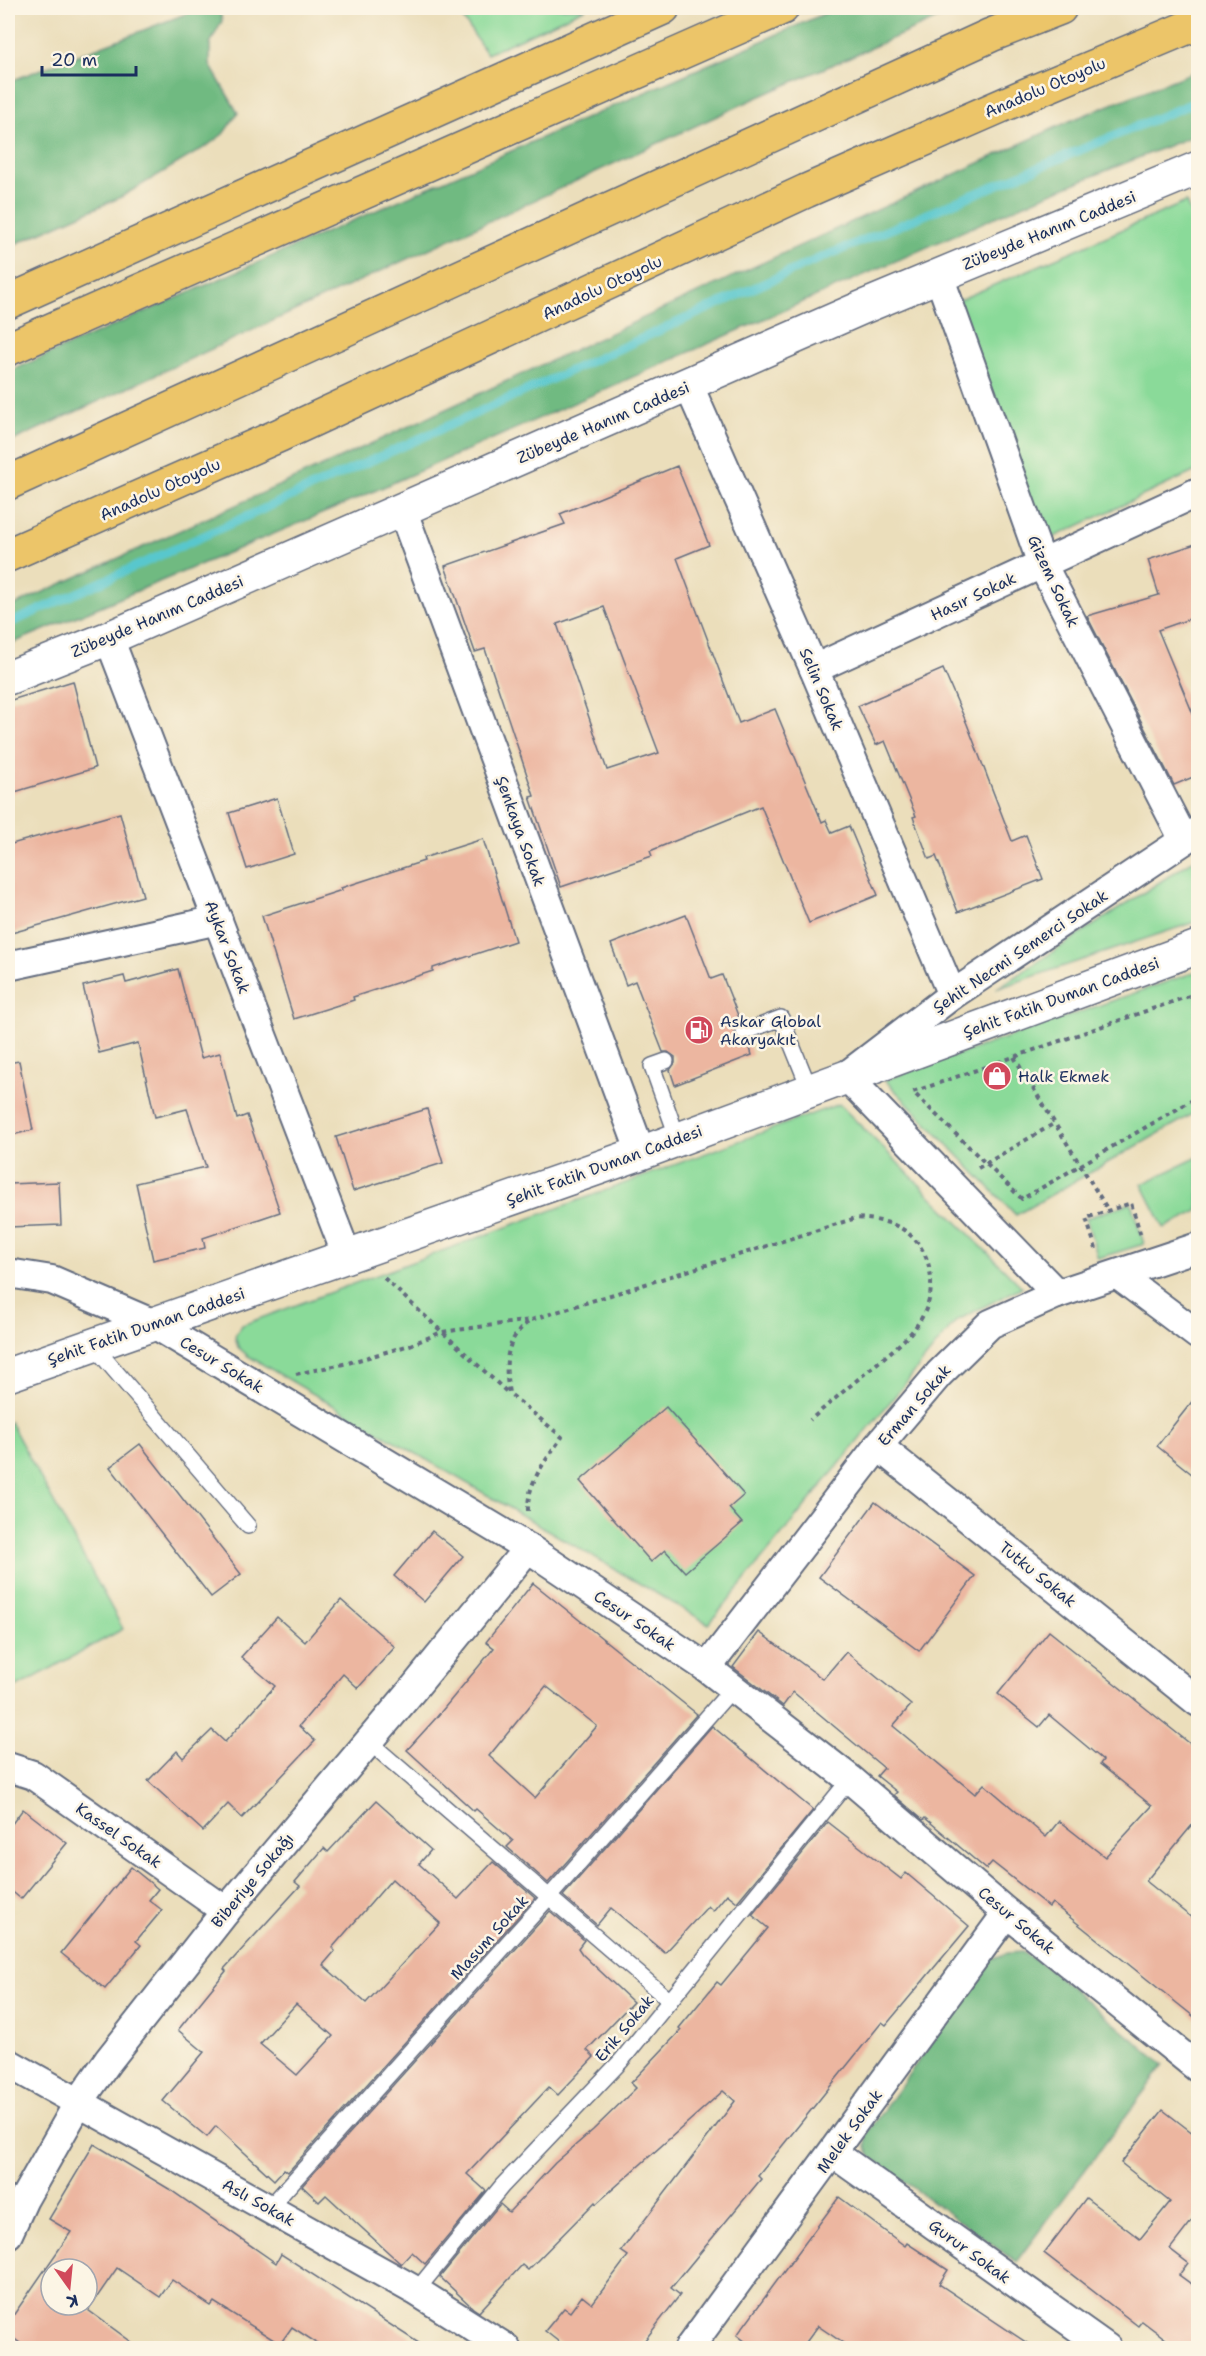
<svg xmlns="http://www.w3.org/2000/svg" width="1206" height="2356" viewBox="0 0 1206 2356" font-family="'Shantell Sans',sans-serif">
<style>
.green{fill:#8ada99;stroke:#52847c;stroke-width:1.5}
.forest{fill:#6fba81;stroke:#457470;stroke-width:1.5}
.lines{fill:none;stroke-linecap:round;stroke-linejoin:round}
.stream{stroke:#59c7cd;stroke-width:9}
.building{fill:#ecb6a0;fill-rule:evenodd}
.service-casing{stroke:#646c7f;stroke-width:18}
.minor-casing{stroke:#646c7f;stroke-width:32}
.tertiary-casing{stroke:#646c7f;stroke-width:36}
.primary-casing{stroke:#646c7f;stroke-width:36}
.motorway-casing{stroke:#646c7f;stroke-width:36}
.path{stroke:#646c7f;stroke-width:4;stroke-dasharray:4.5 4.5;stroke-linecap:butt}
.service{stroke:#fff;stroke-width:15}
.minor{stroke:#fff;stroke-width:28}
.tertiary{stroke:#fff;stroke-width:33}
.primary{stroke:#ecc569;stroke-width:33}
.motorway{stroke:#ecc569;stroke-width:33}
.labels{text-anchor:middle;stroke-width:5;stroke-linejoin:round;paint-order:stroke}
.street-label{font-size:16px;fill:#1b2f5e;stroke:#fcf5e5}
.poi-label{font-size:16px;fill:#1b2f5e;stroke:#fcf5e5;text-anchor:start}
</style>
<rect width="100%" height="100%" fill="#fcf5e5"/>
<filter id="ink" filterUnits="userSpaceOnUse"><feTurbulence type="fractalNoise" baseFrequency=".0167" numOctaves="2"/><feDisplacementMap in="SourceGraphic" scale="12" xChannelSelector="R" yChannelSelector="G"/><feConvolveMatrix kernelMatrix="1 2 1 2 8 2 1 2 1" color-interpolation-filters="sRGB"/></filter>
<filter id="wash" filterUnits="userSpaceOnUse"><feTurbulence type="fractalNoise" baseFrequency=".008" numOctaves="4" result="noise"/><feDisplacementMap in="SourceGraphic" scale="24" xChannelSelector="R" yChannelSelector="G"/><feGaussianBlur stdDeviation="1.35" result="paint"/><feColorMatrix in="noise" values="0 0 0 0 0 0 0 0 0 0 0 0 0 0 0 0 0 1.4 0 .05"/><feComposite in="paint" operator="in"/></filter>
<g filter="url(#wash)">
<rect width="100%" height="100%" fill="#ebdebb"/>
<g class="green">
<polygon points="456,8 586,8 487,54"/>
<polygon points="1186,202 1198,231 1198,470 1035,546 950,304"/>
<polygon points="1198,857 1198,921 996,989"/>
<polygon points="1198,971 1198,1111 1016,1215 885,1080"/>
<polygon points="839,1104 1022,1287 956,1321 709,1624 248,1356 238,1347 235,1336 242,1325"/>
<polygon points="1198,1157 1198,1211 1164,1228 1142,1184"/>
<polygon points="1131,1203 1144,1244 1098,1258 1086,1218"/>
<polygon points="10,1422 123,1629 8,1692 8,1424"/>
</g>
<g class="forest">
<polygon points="201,8 219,8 222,21 210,44 210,65 238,113 223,134 207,146 121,197 8,247 8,82"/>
<polygon points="837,8 962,8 756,98 8,443 8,372"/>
<polygon points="1198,70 1198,134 1043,196 338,507 8,645 8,608 340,458 1072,120"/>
<polygon points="1022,1952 1048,1968 1164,2065 1016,2262 871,2157 866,2147 867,2133 991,1959 1008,1953"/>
</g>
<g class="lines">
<polyline class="stream" points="8,624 816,260 1198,101"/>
</g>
<g id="blocks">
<g class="building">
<path d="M 677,466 L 709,545 L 677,558 L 739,723 L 775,709 L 822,822 L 826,820 L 832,833 L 849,826 L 878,895 L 809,923 L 761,806 L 650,851 L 652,856 L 561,887 L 530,797 L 534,796 L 485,649 L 475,652 L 445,566 L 565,524 L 560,514 ZM 604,607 L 659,753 L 607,770 L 557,624 Z"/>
<polygon points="1198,543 1198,616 1158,630 1198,726 1198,775 1174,785 1087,616 1159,595 1148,560"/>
<polygon points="943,669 967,724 1012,841 1026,835 1043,879 958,912 936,856 929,859 913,817 916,816 885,741 876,745 858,706"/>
<polygon points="73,681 95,768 8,794 8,701"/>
<polygon points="277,798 294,854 247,869 229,813"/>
<polygon points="120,813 143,896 8,934 8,845"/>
<polygon points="483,839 515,941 433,968 433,971 353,997 354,1000 294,1019 262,916 342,890 341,888 424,861 423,858"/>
<polygon points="686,915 711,979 722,975 741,1023 735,1030 735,1036 742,1041 748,1041 752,1055 675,1085 670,1070 675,1063 675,1057 668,1052 663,1052 635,981 626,985 611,944"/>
<polygon points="178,969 201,1058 220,1053 237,1119 247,1115 280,1212 203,1238 205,1248 153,1260 136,1183 206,1167 187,1109 155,1117 138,1043 99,1053 83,986 124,976 126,983"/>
<polygon points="19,1061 33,1130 8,1136 8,1063"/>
<polygon points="427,1109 443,1163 353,1191 336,1137"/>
<polygon points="59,1182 61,1225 8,1227 8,1184"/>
<polygon points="1198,1394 1198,1479 1157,1446"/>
<polygon points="666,1407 744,1495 729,1508 742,1523 685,1572 665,1550 651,1562 580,1481"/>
<polygon points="140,1444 241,1574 211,1597 110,1467"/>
<polygon points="875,1502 975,1576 919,1651 819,1577"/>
<polygon points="432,1531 463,1556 424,1602 394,1576"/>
<path d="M 533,1583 L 697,1714 L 548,1883 L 507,1847 L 513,1841 L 476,1809 L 474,1811 L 407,1750 L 436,1718 L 494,1648 L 486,1642 ZM 546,1686 L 597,1726 L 535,1798 L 489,1756 Z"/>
<polygon points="341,1600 395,1647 358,1688 343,1674 299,1726 315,1741 242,1818 228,1804 203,1831 148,1781 177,1751 183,1758 212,1730 225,1742 275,1686 241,1657 277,1617 305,1642"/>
<polygon points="1049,1631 1198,1750 1198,1818 1146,1881 1198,1923 1198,2020 1052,1903 1049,1907 992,1862 986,1869 925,1818 923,1820 894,1795 897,1792 877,1776 884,1768 793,1692 783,1706 733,1667 759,1632 823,1679 846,1652 911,1705 893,1726 975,1794 984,1784 1046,1837 1059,1821 1105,1857 1152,1806 1100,1764 1103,1760 1049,1715 1039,1727 998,1694"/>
<polygon points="712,1726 813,1810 737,1902 727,1894 713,1911 708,1906 665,1953 611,1908 597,1925 563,1896"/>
<path d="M 376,1801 L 431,1850 L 419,1864 L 458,1899 L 493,1862 L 535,1898 L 288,2172 L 284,2169 L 274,2180 L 216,2126 L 207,2137 L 163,2101 L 204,2052 L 178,2030 L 226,1971 L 224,1969 L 300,1886 L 295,1882 L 324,1848 L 328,1852 ZM 392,1879 L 440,1923 L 366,2003 L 323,1965 L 335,1951 L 332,1948 ZM 296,2004 L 333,2036 L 297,2075 L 260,2044 Z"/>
<polygon points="23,1809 67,1843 21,1899 8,1888 8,1829"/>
<polygon points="828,1822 901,1879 906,1873 969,1926 886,2025 882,2022 758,2176 761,2179 671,2288 680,2295 638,2349 568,2349 545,2331 564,2308 570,2312 582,2296 592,2304 628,2256 621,2251 735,2101 723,2091 596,2204 595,2202 528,2270 522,2265 479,2312 473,2308 440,2277 500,2204 509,2212 555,2163 593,2130 636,2088 631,2083 681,2030 679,2028 717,1982 721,1985 768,1928 752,1915"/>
<polygon points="131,1867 158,1889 149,1900 162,1910 136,1941 141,1945 105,1989 61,1953"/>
<polygon points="550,1911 584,1940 578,1948 582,1954 633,2002 587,2050 594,2057 558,2095 549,2087 467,2174 486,2191 425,2264 412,2252 401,2264 326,2195 319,2202 302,2186"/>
<polygon points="1163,2110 1198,2137 1198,2213 1170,2249 1188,2263 1179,2275 1198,2289 1198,2349 1179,2349 1142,2321 1138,2326 1044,2253 1086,2198 1140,2239 1170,2202 1121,2163"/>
<path d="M 94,2144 L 169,2189 L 276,2263 L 281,2254 L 428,2349 L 326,2349 L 292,2327 L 280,2344 L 214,2302 L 211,2306 L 172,2280 L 160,2297 L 117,2268 L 88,2310 L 141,2349 L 28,2349 L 8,2334 L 8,2323 L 71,2232 L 49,2219 ZM 51,2269 L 87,2269 L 87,2305 L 51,2305 Z"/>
<polygon points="839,2197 905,2246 907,2243 948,2270 939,2284 1036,2349 852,2349 818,2326 801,2349 755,2349 737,2335"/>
</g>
</g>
</g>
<g filter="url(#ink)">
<use href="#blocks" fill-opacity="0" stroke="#646c7f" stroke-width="1.5"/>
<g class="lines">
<g class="service-casing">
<g id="service">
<polyline points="744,1032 781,1018 810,1090"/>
<polyline points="666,1061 652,1066 678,1139"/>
<polyline points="93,1345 248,1526"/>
<polyline points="368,1741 670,2001"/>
<polyline points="269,2208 549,1897 733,1688"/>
<polyline points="416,2291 502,2186 621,2061 850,1779"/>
</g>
</g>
<g class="minor-casing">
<g id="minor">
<polyline points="939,276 1042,564 1184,840"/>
<polyline points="689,386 814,669 952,995"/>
<polyline points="402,509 641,1153"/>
<polyline points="109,638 347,1256"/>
<polyline points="814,669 1198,492"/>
<polyline points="8,966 218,920"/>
<polyline points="8,1273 52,1280 154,1324 528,1548 707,1668 850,1779 1007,1913 1198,2068"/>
<polyline points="1118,1275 1198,1335"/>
<polyline points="1057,1294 846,1076 952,995 1198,831"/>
<polyline points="878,1446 1198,1702"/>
<polyline points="707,1668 878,1446 939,1374 990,1324 1057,1294 1198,1247"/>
<polyline points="8,1767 33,1775 226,1911"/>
<polyline points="8,2063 416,2291 506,2348"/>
<polyline points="833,2153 1107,2348"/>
<polyline points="8,2234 24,2199 79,2102 108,2061 226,1911 414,1688 528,1548"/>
<polyline points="689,2348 1007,1913"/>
</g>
</g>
<g class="tertiary-casing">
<g id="tertiary">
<polyline points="8,678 109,638 861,308 1198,168"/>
<polyline points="8,1375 641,1153 1198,947"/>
</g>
</g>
<g class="primary-casing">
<g id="primary">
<polyline points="8,302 663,8"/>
<polyline points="8,349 782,8"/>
</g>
</g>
<g class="motorway-casing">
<g id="motorway">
<polyline points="8,483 991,35 1060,8"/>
<polyline points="8,555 280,435 806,191 1026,95 1198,23"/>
</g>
</g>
<g class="path">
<polyline points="1198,993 913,1092 1022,1199 1198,1097"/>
<polyline points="1014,1057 1108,1210"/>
<polyline points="978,1168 1055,1123"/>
<polyline points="1096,1249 1086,1218 1131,1203 1141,1236"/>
<polyline points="384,1278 508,1393"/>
<polyline points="296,1374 348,1363 410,1345 442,1332 531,1320"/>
<path d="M 528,1511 C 527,1482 546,1460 562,1437 L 509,1393 C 504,1363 505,1338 531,1320 L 856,1218 C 887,1220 910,1225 925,1255 C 934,1275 933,1298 922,1317 C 911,1337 890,1352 874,1366 C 852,1384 831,1402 810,1420"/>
</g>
<use href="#service" class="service"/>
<use href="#minor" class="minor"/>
<use href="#tertiary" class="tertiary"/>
<use href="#primary" class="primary"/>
<use href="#motorway" class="motorway"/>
</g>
</g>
<defs>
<g id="fuel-disc" transform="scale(1.5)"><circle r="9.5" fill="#d1495b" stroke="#fcf5e5"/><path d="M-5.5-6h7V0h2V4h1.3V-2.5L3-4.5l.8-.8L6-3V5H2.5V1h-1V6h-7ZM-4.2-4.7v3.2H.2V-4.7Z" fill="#fff"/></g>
<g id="shop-disc" transform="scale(1.5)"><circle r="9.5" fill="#d1495b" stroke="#fcf5e5"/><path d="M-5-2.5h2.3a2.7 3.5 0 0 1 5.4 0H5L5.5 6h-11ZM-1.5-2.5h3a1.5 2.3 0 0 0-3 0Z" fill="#fff"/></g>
</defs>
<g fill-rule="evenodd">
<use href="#fuel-disc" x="699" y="1030"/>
<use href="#shop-disc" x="997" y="1076"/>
</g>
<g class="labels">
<g class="street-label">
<text transform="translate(1045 87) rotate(-23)" y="6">Anadolu Otoyolu</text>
<text transform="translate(1049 230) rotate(-22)" y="6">Zübeyde Hanım Caddesi</text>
<text transform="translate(602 287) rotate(-25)" y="6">Anadolu Otoyolu</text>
<text transform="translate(603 422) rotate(-23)" y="6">Zübeyde Hanım Caddesi</text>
<text transform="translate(160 489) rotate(-24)" y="6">Anadolu Otoyolu</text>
<text transform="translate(1054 581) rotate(65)" y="6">Gizem Sokak</text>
<text transform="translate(973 596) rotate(-25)" y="6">Hasır Sokak</text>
<text transform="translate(157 616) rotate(-23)" y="6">Zübeyde Hanım Caddesi</text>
<text transform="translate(822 689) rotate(67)" y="6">Selin Sokak</text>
<text transform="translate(521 831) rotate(70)" y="6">Şenkaya Sokak</text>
<text transform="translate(228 947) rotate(69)" y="6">Aykar Sokak</text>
<text transform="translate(1020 951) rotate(-34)" y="6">Şehit Necmi Semerci Sokak</text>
<text transform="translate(1061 997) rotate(-20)" y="6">Şehit Fatih Duman Caddesi</text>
<text transform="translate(604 1165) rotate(-20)" y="6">Şehit Fatih Duman Caddesi</text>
<text transform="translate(146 1326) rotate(-19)" y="6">Şehit Fatih Duman Caddesi</text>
<text transform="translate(222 1364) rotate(31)" y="6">Cesur Sokak</text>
<text transform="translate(914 1405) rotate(-49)" y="6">Erman Sokak</text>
<text transform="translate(1038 1574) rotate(39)" y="6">Tutku Sokak</text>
<text transform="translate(635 1620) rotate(34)" y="6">Cesur Sokak</text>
<text transform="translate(119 1835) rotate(35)" y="6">Kassel Sokak</text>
<text transform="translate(252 1880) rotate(-50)" y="6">Biberiye Sokağı</text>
<text transform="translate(1017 1920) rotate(40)" y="6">Cesur Sokak</text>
<text transform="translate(489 1937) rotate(-48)" y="6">Masum Sokak</text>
<text transform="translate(624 2028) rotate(-50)" y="6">Erik Sokak</text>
<text transform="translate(849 2131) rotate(-54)" y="6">Melek Sokak</text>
<text transform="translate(259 2202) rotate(29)" y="6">Aslı Sokak</text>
<text transform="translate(970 2251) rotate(36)" y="6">Gurur Sokak</text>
</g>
<g class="poi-label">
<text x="720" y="1027">Askar Global<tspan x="720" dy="18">Akaryakıt</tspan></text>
<text x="1018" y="1082">Halk Ekmek</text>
</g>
</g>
<rect width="1206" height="2356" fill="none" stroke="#fcf5e5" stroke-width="30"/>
<g transform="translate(69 2287) rotate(165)"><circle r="28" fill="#fcf5e5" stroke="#a2a6af" stroke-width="1.5"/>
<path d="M0-4.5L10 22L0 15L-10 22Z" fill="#d1495b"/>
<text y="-9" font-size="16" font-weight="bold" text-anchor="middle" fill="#1b2f5e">K</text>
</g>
<path d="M42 66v9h94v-9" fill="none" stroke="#1b2f5e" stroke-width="3"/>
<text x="51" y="66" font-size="18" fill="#1b2f5e" stroke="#fcf5e5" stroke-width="4.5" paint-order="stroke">20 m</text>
</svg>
